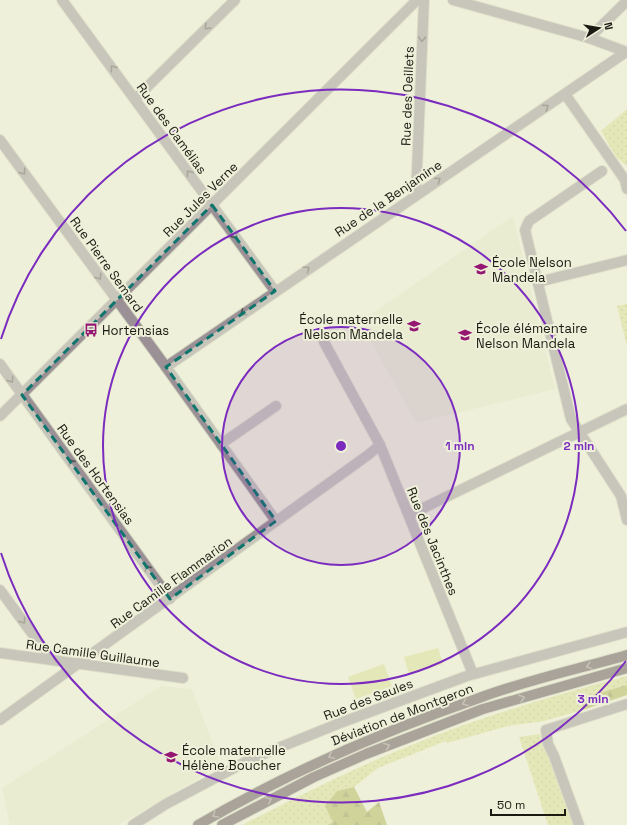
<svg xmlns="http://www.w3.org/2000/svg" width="627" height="825" viewBox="0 0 627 825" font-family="'Space Grotesk',sans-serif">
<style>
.built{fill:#e3e6c7}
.grass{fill:url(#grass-dots)}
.forest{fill:url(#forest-firs)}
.pitch{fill:#d7db8e}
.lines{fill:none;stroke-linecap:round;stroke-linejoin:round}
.minor-casing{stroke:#ccceb9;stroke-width:12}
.primary-casing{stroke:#ccceb9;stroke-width:12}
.minor{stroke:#9a9096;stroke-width:10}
.primary{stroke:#56464f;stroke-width:10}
.oneway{stroke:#544f4d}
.oneway2{stroke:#938a86}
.marked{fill:none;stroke:#0f766e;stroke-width:3;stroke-dasharray:8 5;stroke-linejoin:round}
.ring{fill:none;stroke:#7b2cbf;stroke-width:2}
.labels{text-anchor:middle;stroke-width:4;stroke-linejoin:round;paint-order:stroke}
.street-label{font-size:13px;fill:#1a1a12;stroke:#eef0d9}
.poi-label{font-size:13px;fill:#1a1a12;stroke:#eef0d9;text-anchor:start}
.centre{fill:#7b2cbf;stroke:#eef0d9;stroke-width:2}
.ring-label{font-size:12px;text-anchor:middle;font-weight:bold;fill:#7b2cbf;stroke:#eef0d9;stroke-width:4;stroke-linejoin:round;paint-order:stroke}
</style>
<defs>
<pattern id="grass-dots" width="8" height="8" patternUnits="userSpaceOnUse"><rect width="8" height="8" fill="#d7db8e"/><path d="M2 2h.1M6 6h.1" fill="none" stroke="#b8bb79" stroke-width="1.8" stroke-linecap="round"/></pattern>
<pattern id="forest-firs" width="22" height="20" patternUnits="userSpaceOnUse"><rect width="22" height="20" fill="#abaf4f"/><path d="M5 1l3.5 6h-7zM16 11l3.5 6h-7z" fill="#8a8e40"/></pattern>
</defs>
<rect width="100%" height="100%" fill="#eef0d9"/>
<g class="built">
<polygon points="513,216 555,389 416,423 360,322"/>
<polygon points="161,686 192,689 221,765 119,825 10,825 2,788"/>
</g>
<g class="grass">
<polygon points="627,109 627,166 616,157 601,131"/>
<polygon points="627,304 627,346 617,306"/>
<path d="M 627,676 L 627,685 L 581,698 L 583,710 L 544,721 L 508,726 L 447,743 L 446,741 L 378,768 L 354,787 L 337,791 L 333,822 L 327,825 L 242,825 C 299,796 357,766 417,743 C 485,715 556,695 627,676 Z"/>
<polygon points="540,734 543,747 551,761 573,825 548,825 519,737"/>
</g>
<g class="forest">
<polygon points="627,685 627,695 583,710 581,698"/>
<polygon points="354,787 367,812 379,802 387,825 327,825 333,822 325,806 337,791"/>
</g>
<g class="pitch">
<polygon points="438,648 443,664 409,674 404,657"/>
<polygon points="384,664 392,686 356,699 348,677"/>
</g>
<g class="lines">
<g class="minor-casing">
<g id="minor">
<polyline points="62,0 275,291"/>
<polyline points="453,0 589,38 627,52"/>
<polyline points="589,38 627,1"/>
<polyline points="565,94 625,180 627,189"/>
<polyline points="135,99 235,0"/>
<polyline points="0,140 166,367 276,521"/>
<polyline points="602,171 529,221 525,230 571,419 621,496 627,520"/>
<polyline points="416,194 424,0"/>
<polyline points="538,282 627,260"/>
<polyline points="324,342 380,445"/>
<polyline points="0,364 170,599"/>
<polyline points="166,367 626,52"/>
<polyline points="0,416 417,0"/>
<polyline points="221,444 276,406"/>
<polyline points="409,515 627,409"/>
<polyline points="0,590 42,647 48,659"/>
<polyline points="0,653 183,678"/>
<polyline points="0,720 368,455 380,445 473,674"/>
<polyline points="133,825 166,804 251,759 340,723 467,676 627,632"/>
<polyline points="579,825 554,756 548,744 546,730 627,704"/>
</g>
</g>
<g class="primary-casing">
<g id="primary">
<path d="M 198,825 C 287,773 381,732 479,698 C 527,680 578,669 627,655"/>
<polyline points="222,825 314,777 366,754 483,709 627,668"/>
</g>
</g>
<use href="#minor" class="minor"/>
<use href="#primary" class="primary"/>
</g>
<defs><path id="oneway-chevron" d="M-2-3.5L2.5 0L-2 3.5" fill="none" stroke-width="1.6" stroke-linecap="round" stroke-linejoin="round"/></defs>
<g class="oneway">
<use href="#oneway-chevron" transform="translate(207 27) rotate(135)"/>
<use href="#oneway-chevron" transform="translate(422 39) rotate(92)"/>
<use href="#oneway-chevron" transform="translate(113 68) rotate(-126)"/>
<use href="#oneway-chevron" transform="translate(546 107) rotate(-34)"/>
<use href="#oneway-chevron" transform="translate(23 172) rotate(54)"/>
<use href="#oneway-chevron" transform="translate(189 173) rotate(-126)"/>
<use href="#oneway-chevron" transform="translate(438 180) rotate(-34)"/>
<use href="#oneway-chevron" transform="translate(235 236) rotate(54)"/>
<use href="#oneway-chevron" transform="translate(307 269) rotate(-35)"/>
<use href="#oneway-chevron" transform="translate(99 277) rotate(54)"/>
<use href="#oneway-chevron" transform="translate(243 313) rotate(145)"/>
<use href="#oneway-chevron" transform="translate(11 380) rotate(54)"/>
<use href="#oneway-chevron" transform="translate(71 462) rotate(-126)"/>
<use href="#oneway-chevron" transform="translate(147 568) rotate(-126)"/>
<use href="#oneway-chevron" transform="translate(23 621) rotate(54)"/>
</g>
<g class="oneway2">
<use href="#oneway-chevron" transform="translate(589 666) rotate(164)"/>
<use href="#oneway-chevron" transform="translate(522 698) rotate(-16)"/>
<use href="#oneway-chevron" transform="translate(465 703) rotate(159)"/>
<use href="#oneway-chevron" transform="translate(387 746) rotate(-21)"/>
<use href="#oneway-chevron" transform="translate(331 756) rotate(155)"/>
<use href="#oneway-chevron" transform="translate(269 800) rotate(-27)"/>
<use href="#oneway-chevron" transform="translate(215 815) rotate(150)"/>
</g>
<path d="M0 0H627V825H0ZM 212,205 L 275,291 L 166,367 L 276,521 L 170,599 L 22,395 Z" fill="#eef0d9" fill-opacity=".55" fill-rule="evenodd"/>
<path class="marked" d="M 212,205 L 275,291 L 166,367 L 276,521 L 170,599 L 22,395 Z"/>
<circle cx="341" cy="446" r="119" fill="#7b2cbf" fill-opacity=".12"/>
<g class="ring">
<circle cx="341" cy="446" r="119"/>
<circle cx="341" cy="446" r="238"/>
<path d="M626 661A357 357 0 0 1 1 553M1 339A357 357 0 0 1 626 231"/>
</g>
<defs>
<g id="school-bare" transform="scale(1.08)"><path d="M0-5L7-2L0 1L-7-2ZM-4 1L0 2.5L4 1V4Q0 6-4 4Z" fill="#941772" stroke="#eef0d9" stroke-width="2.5" paint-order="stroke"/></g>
<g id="bus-bare" transform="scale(1.08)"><path d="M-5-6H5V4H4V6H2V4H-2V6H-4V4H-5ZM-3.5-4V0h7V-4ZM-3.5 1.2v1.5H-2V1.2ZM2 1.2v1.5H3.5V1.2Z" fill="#941772" stroke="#eef0d9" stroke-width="2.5" paint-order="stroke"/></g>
</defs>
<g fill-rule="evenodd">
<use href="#school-bare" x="481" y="269"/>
<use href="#school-bare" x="414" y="326"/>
<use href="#bus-bare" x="91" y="330"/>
<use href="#school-bare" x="465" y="335"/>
<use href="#school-bare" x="171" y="757"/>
</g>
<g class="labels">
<g class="street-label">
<text transform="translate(407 96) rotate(-88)" y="5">Rue des Oeillets</text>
<text transform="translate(172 128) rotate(54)" y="5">Rue des Camélias</text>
<text transform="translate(388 198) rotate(-34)" y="5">Rue de la Benjamine</text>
<text transform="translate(200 199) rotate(-45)" y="5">Rue Jules Verne</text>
<text transform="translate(107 264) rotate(54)" y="5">Rue Pierre Semard</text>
<text transform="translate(96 474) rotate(54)" y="5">Rue des Hortensias</text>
<text transform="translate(433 541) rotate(68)" y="5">Rue des Jacinthes</text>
<text transform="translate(171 582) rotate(-36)" y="5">Rue Camille Flammarion</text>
<text transform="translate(93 653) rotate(8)" y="5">Rue Camille Guillaume</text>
<text transform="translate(368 699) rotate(-21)" y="5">Rue des Saules</text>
<text transform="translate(402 714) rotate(-21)" y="5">Déviation de Montgeron</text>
</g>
<g class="poi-label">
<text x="492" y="267">École Nelson<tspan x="492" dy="15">Mandela</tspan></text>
<text x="403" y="324" text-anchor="end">École maternelle<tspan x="403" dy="15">Nelson Mandela</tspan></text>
<text x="476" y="333">École élémentaire<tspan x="476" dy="15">Nelson Mandela</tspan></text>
<text x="102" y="335">Hortensias</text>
<text x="182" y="755">École maternelle<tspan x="182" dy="15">Hélène Boucher</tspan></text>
</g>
</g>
<circle cx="341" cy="446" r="6" class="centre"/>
<g class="ring-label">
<text x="460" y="450">1 min</text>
<text x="579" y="450">2 min</text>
<text x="593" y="703">3 min</text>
</g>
<g transform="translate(599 28) rotate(78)" stroke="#eef0d9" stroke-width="3" paint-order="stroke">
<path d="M0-3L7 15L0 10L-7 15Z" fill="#1a1a12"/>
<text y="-6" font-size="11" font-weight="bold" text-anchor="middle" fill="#1a1a12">N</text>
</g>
<path d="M491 809v6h74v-6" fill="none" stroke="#1a1a12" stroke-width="2"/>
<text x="497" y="809" font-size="12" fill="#1a1a12" stroke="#eef0d9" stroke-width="3" paint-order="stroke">50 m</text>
</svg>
